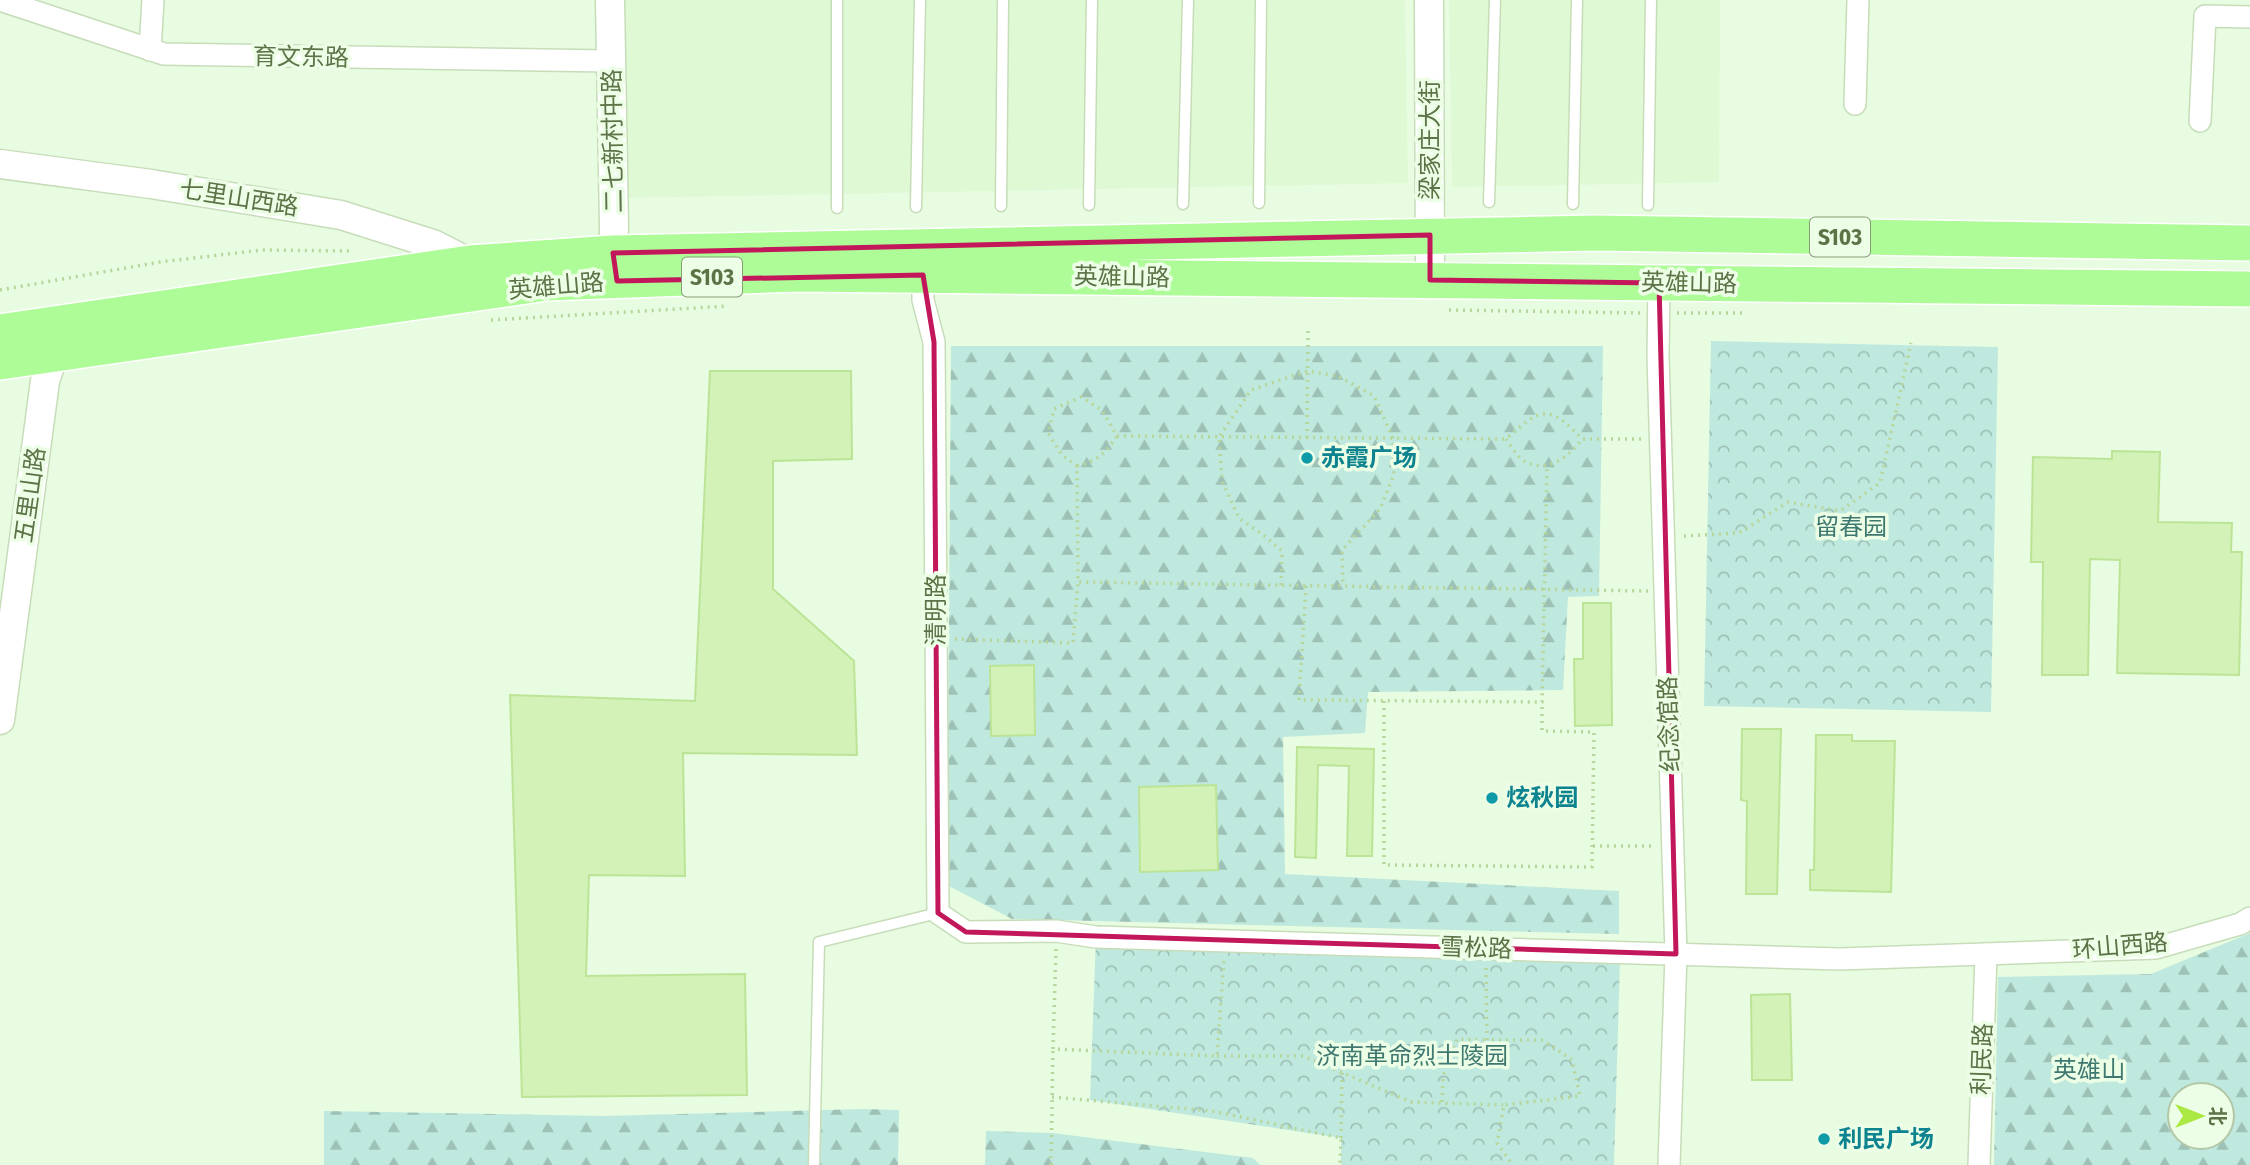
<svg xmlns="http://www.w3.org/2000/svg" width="2250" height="1165" viewBox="0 0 2250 1165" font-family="'Fira Sans Condensed','Noto Sans SC',sans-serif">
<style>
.residential{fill:#dff9d4}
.forest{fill:url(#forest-firs);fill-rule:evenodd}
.park{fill:url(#park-crowns)}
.building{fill:#d2f2b7;stroke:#bce497;stroke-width:2}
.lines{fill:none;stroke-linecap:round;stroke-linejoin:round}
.service-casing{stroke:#c7ddb9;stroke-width:13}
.minor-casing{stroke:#c7ddb9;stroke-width:24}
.tertiary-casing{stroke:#c7ddb9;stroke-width:31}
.primary-casing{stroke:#fff;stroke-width:38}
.path{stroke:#b6d69b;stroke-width:3.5;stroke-dasharray:2 5;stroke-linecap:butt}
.service{stroke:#fff;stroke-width:10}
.minor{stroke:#fff;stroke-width:21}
.tertiary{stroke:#fff;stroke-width:28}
.primary{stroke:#aefc97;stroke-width:35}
.marked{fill:none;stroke:#c2185b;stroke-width:5;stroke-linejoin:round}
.culture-dot{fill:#0f9aa8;stroke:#ecffe6;stroke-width:2.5}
.labels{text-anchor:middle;stroke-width:7;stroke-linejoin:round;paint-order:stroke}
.shield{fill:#ecffe6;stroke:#889d77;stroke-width:2}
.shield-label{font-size:23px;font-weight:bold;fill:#5d7347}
.street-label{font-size:24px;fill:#5d7347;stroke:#ecffe6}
.culture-label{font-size:24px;font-weight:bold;fill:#0d838f;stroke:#ecffe6;text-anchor:start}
.park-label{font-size:24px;fill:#3f7870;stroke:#ecffe6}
</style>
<defs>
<pattern id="forest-firs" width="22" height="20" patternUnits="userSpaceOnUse" patternTransform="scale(1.75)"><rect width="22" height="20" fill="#bfe9de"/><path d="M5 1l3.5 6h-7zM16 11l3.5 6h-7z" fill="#9ec1b6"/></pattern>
<pattern id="park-crowns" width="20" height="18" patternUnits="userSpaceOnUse" patternTransform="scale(1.75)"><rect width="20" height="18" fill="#bfe9de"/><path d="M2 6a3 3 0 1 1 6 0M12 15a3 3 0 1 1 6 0" fill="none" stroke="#9ec1b6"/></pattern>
</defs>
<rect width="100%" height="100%" fill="#e7fce0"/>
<g class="residential">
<polygon points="621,0 1405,0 1408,183 622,198"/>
<polygon points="1449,0 1720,0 1719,182 1452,187"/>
</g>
<g class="forest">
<polygon points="951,346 1603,346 1599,596 1568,597 1563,690 1368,692 1365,733 1283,737 1285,874 1619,891 1619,934 1012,919 947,885"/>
<path d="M 2250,933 L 2250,1165 L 1994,1165 L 1998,977 L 2151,974 ZM 2180,1095 L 2222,1095 L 2222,1137 L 2180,1137 Z"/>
<polygon points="862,1109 899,1110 898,1165 324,1165 324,1111 604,1116"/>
<polygon points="986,1131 1052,1133 1253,1158 1260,1165 985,1165"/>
</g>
<g class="park">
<polygon points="1711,341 1998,347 1991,712 1704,706"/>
<polygon points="1096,937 1620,961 1614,1165 1341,1165 1341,1138 1090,1100"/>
</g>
<g class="building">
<polygon points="710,371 851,371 852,459 773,461 773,589 854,661 857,755 683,753 685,876 589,875 586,976 745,974 747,1095 522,1097 510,695 695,701"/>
<polygon points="2112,451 2160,452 2158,522 2232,523 2231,552 2242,552 2239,675 2117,673 2120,560 2090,559 2088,675 2042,675 2043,562 2031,562 2033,457 2112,459"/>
<polygon points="1583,603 1611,603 1612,725 1575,726 1574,659 1583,659"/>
<polygon points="1034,665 1035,735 991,736 990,666"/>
<polygon points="1742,729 1781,729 1777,894 1746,894 1747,801 1741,800"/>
<polygon points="1816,735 1852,735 1852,741 1895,741 1891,892 1810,890 1810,870 1814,870"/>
<polygon points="1297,747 1374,749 1372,856 1347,856 1349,766 1318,765 1316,858 1295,857"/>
<polygon points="1216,785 1218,870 1140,872 1139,787"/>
<polygon points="1790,994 1792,1080 1752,1080 1751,995"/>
</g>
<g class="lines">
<g class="service-casing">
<g id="service">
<polyline points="837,0 837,208"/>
<polyline points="1489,202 1495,0"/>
<polyline points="1259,203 1261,0"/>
<polyline points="1183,204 1188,0"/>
<polyline points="1573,204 1577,0"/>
<polyline points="1089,205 1092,0"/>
<polyline points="1648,205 1651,0"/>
<polyline points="1001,206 1003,0"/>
<polyline points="916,207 920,0"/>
<polyline points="814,1165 819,942 938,913"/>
</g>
</g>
<g class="minor-casing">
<g id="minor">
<polyline points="0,0 164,54 611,61"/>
<polyline points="150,50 153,0"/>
<polyline points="1855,104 1858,0"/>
<polyline points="2200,121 2205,16 2250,17"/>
<polyline points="923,275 923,300 934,342 938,913 966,932 1056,931 1096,937 1840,959 2156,948 2240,924 2250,918"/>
<polyline points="1659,283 1658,357 1676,954 1669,1165"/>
<polyline points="1979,1165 1986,954"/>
</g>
</g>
<g class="tertiary-casing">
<g id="tertiary">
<polyline points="610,0 614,227 613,253 616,273"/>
<polyline points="1429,0 1430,280"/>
<polyline points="0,164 151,184 341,215 433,244 470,263"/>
<polyline points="0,720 45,381 54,354"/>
</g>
</g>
<g class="primary-casing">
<g id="primary">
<polyline points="0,332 470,263 613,253 1595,233 2250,243"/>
<polyline points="0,362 546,283 797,274 2250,289"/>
</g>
</g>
<g class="path">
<polyline points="0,290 160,262 262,250 352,251"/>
<polyline points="1449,310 1641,313"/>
<polyline points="1677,313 1746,313"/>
<polyline points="491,320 728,306"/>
<polyline points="1307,438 1308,327"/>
<path d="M 1506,439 C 1511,446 1518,458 1524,461 C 1547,474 1569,457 1582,439"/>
<path d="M 1641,439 L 1582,439 C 1548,403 1541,408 1506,439 L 1117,436 L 1102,410 L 1081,397 L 1054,409 L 1048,433 L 1062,455 L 1077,466 L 1078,582 L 1648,591"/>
<path d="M 1077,466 C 1097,461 1106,453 1117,436"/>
<polyline points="1684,536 1739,533 1788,502 1840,511 1880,483 1911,343"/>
<polyline points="1281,585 1282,551 1266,537 1239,518 1222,481 1219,437 1251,390 1307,371 1338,376 1374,396 1393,438 1394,474 1380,509 1342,550 1343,586"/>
<polyline points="1306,586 1299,700 1542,702 1547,467"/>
<polyline points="955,639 1073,643 1078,582"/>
<polyline points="1384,701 1384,865 1592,867 1594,732 1542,731 1542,702"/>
<polyline points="1593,846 1653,846"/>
<polyline points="1056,949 1053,1049 1217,1056 1224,960"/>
<polyline points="1486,968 1487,1040 1543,1040 1572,1060 1580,1096 1504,1105 1497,1143 1513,1165"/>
<polyline points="1217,1056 1303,1056 1411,1102 1503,1105"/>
<polyline points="1052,1097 1212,1111 1341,1138 1340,1165"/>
<polyline points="1442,1102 1443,1076 1457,1039 1487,1040"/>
<polyline points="1341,1138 1342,1072"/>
<polyline points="1051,1165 1053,1049"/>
</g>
<use href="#service" class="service"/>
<use href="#minor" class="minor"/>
<use href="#tertiary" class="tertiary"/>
<use href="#primary" class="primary"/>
</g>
<path class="marked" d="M 1430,235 L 1430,280 L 1659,283 L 1676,954 L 966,932 L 938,913 L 934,342 L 923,275 L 617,281 L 613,253 Z"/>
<g class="culture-dot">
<circle cx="1307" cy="458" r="7"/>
<circle cx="1492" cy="798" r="7"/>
<circle cx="1824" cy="1139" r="7"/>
</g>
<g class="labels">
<g class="shield">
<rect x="1810" y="217.5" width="60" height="39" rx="5"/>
<rect x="682" y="257.5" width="60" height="39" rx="5"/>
</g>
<g class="shield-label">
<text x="1840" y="245">S103</text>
<text x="712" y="285">S103</text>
</g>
<g class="street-label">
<text transform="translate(301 57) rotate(1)" y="8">育文东路</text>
<text transform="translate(1430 140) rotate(-90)" y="8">梁家庄大街</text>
<text transform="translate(613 141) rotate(-91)" y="8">二七新村中路</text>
<text transform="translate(239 198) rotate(9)" y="8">七里山西路</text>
<text transform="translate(1122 277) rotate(1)" y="8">英雄山路</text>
<text transform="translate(1689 283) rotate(1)" y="8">英雄山路</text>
<text transform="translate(556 286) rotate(-5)" y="8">英雄山路</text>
<text transform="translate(30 495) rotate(-82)" y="8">五里山路</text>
<text transform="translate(936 610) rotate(-90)" y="8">清明路</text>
<text transform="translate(1669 724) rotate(-92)" y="8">纪念馆路</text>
<text transform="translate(2120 946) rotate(-5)" y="8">环山西路</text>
<text transform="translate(1476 948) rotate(2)" y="8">雪松路</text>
<text transform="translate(1982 1059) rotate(-88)" y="8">利民路</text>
</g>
<g class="culture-label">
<text x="1321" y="466">赤霞广场</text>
<text x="1506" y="806">炫秋园</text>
<text x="1838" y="1147">利民广场</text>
</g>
<g class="park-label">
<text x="1851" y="535">留春园</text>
<text x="1412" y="1064">济南革命烈士陵园</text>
<text x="2089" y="1078">英雄山</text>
</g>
</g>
<g transform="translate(2201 1116) rotate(90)"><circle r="33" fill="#ecffe6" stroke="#b3c7a6" stroke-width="2"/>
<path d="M0-5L12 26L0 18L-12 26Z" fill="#abe843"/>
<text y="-10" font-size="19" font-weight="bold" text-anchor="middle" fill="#5d7347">北</text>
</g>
</svg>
